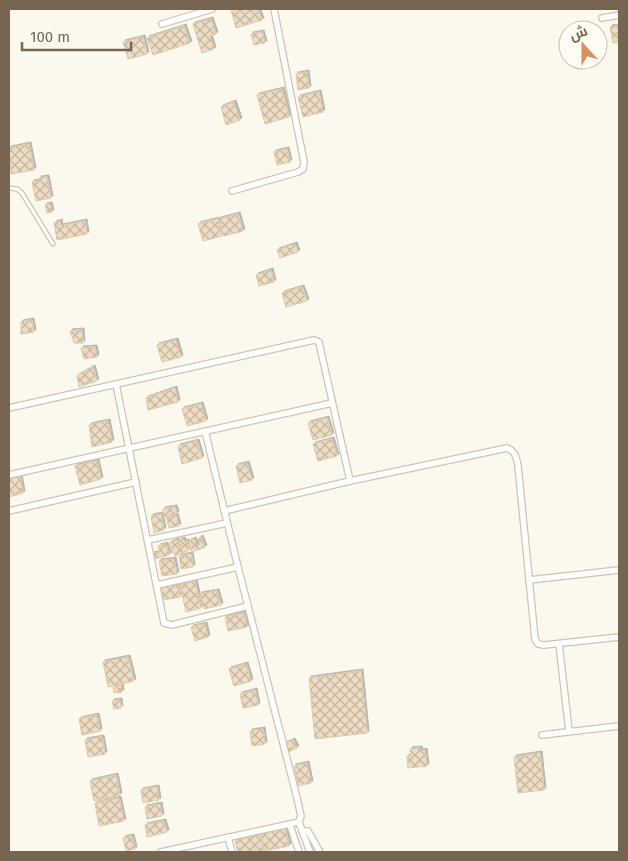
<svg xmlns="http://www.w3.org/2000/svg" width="628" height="861" viewBox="0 0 628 861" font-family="'Fira Sans',Cairo,sans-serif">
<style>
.building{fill:url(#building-cross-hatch);stroke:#e0c8a8;filter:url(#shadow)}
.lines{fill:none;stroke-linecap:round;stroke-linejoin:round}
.service-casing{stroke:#cdc4b2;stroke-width:5.5}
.minor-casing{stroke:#cdc4b2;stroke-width:8}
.service{stroke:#fff;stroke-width:3}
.minor{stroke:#fff;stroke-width:5.5}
</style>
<defs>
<pattern id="building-cross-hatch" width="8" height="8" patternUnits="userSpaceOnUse" patternTransform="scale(1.25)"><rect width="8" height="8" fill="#eddcc4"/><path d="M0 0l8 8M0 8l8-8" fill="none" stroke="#c5b6a2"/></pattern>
<filter id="shadow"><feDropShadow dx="2" dy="-2" stdDeviation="0" flood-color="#0004"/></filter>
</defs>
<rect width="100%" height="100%" fill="#fbf9ed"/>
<g class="building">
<polygon points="235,9 258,9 262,20 236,28 231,10"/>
<polygon points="211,19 216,34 210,36 214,49 202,53 193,24"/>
<polygon points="184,26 190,43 153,55 147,38"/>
<polygon points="619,26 619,42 613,43 610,27"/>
<polygon points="262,32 265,43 254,45 251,34"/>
<polygon points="143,37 147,54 128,59 123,42"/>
<polygon points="307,72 309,88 298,90 296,74"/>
<polygon points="282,89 289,117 265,124 257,95"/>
<polygon points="319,92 323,112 303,117 298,97"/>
<polygon points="234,102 240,120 226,125 221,107"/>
<polygon points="29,144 34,170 11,174 9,148"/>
<polygon points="287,149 290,162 277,165 274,152"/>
<polygon points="47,177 51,198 36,201 32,182 39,181 39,178"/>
<polygon points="50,204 52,212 47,213 45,205"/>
<polygon points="238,214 243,231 224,236 219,219"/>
<polygon points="218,219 222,236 203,241 198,224"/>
<polygon points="60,221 61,226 85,221 87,234 57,240 54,223"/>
<polygon points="295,244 298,252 280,258 277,250"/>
<polygon points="271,270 274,282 259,286 256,275"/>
<polygon points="302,287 307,301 286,307 282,293"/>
<polygon points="32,320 34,332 21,334 21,322"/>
<polygon points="82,330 83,343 74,343 70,331"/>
<polygon points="176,340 181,357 162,362 157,345"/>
<polygon points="95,347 97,357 84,359 81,348"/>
<polygon points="93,367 97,381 79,387 77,376"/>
<polygon points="175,388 178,402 148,410 146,398"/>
<polygon points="201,404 206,421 187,426 182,409"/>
<polygon points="327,418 332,435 313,440 308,423"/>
<polygon points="108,421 112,442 92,447 89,425"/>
<polygon points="332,439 337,456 318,461 313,444"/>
<polygon points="197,441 202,458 182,464 178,446"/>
<polygon points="97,461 101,479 80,485 75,466"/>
<polygon points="247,463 252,480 240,483 236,466"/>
<polygon points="20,476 23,493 9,497 9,479"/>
<polygon points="175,507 177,513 164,517 163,509"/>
<polygon points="161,514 164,530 154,533 151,516"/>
<polygon points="176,515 179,526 169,528 166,517"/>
<polygon points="201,537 205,547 192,552 189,545 191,545 189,541 194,539 197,546 200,544 198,539"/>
<polygon points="183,539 185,542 187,541 189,550 175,556 174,552 172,553 169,543 177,540 179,547 181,546 179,540"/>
<polygon points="166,544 169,555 155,559 152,554 160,552 158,546"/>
<polygon points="191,554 193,567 181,569 179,556"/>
<polygon points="174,559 177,574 162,576 159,561"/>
<polygon points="195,581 201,608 186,612 180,585"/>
<polygon points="178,585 180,597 163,600 161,587"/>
<polygon points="217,591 221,605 204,609 200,594"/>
<polygon points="244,613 247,627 228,631 225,617"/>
<polygon points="205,624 208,637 195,641 191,627"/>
<polygon points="128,657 134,681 108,687 103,662"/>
<polygon points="246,664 251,681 234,686 229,669"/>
<polygon points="361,671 367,733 315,739 309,678"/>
<polygon points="121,685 122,692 114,693 113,687"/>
<polygon points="255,690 258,705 243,708 240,694"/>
<polygon points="120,700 121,708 114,709 112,701"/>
<polygon points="97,715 100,731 82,735 79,719"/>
<polygon points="263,729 265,744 252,746 250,731"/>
<polygon points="102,737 105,754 88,757 85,740"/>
<polygon points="293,740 297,748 288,752 284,744"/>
<polygon points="420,748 421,751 425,750 427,766 408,768 407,756 411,756 410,749"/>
<polygon points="540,753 544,790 518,793 514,757"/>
<polygon points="307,763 311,783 298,786 294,766"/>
<polygon points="116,775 120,795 94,801 90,781"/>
<polygon points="157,787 159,800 143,803 141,790"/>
<polygon points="119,798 124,821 99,826 95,803"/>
<polygon points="160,804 162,816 147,819 145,807"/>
<polygon points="164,821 167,832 147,837 145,825"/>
<polygon points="285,828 289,846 265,851 261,834"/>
<polygon points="260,835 263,852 238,852 235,840"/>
<polygon points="132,836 135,849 126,851 123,838"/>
</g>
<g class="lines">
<g class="service-casing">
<polyline id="service" points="9,188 17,189 22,193 53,244"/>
</g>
<g class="minor-casing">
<g id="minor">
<polyline points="602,18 619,15"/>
<polyline points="162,24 212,9"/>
<polyline points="232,191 298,172 303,169 304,162 274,9"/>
<polyline points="116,384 164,623 172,625 248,606"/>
<polyline points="9,408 314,340 319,342 320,347 350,481"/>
<polyline points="205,431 238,567 297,798 301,816 299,822 310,852"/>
<polyline points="9,475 332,403"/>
<polyline points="9,511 136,482"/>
<path d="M 224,511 L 350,481 L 507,448 C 516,452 516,457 518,466 L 535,639 L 538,644 L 544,645 L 619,637"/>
<polyline points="148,540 227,523"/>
<polyline points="529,580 619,570"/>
<polyline points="157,585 238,567"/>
<polyline points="559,644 569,731"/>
<polyline points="542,735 619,726"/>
<polyline points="290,825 299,852"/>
<polyline points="302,831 308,831 320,852"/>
<polyline points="228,837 232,852"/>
<polyline points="161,852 299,822"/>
</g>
</g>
<use href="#service" class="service"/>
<use href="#minor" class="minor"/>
</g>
<rect width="628" height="861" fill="none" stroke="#766550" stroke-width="20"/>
<g transform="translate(583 45) rotate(339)"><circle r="24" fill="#fefcf3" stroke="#c8c0b2"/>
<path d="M0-4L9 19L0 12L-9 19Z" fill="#da915d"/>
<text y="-8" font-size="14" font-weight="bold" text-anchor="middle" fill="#766550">ش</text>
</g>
<path d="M22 42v8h109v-8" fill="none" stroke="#766550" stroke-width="2.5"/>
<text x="30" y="42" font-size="15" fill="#766550" stroke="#fefcf3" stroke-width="4" paint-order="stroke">100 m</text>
</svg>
